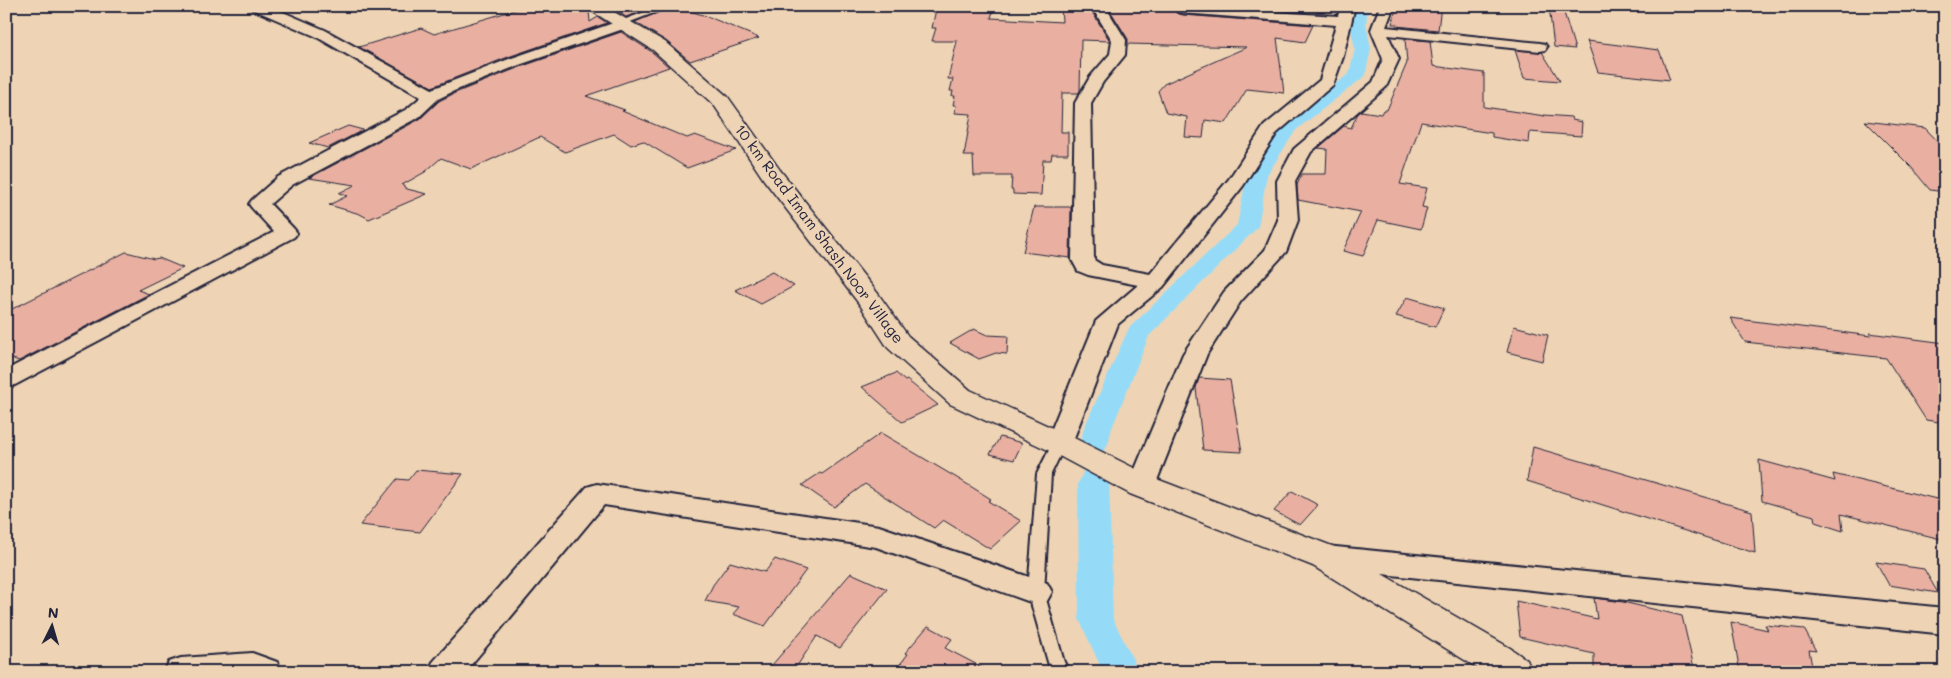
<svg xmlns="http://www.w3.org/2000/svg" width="1951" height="678" viewBox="0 0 1951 678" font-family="Mali,sans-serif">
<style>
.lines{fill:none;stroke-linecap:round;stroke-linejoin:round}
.canal{fill:#95dbf8;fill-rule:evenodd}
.building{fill:#e9b0a1;stroke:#22223b}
.service-casing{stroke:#22223b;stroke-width:4}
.minor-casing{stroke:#22223b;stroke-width:4}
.tertiary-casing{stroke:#22223b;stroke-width:3}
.service{fill:#eed4b5;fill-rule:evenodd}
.minor{fill:#eed4b5;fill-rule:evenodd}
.tertiary{fill:#eed4b5;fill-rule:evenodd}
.labels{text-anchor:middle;stroke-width:4;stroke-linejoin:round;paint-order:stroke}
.street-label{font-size:15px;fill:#22223b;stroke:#eed4b5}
</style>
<rect width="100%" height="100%" fill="#eed4b5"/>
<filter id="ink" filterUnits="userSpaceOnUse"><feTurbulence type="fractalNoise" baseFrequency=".02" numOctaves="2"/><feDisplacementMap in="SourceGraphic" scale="10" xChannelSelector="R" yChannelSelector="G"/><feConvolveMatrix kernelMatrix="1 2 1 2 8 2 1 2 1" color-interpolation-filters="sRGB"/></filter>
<g filter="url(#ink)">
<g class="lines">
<g class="canal">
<polygon points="1354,6 1368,6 1366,24 1371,49 1365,76 1296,130 1267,175 1258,227 1149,336 1112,428 1108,444 1104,451 1094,453 1084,451 1080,444 1084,428 1129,328 1237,225 1247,175 1283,122 1349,74 1355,49 1350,24"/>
<polygon points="1094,467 1104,470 1109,477 1113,619 1139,672 1103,672 1079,619 1078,484 1084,470"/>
</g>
</g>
<g class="building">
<polygon points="528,6 582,6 589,11 590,22 598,17 607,23 508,57 432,87 359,47 421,28 434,34"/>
<polygon points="618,6 655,6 626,17 613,9"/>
<polygon points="674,6 709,17 759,38 690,61 666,41 635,22"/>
<polygon points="1061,6 1089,7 1110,41 1081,40 1080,91 1078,93 1062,93 1061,132 1068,132 1068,154 1052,154 1051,160 1043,160 1041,195 1013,194 1013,190 1011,190 1012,176 974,176 973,156 964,156 971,114 955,113 956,105 953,105 955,96 952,96 953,91 950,91 953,79 948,79 957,41 932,41 936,28 932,28 936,9 982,10 993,11 991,18 1062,22"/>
<polygon points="1176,6 1174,10 1176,13 1183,15 1313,25 1305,42 1277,38 1284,93 1247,89 1226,123 1205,120 1203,138 1185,137 1187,117 1166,113 1158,91 1164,84 1247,47 1128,44 1128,39 1108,7 1130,8"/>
<polygon points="1212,6 1301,6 1300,12"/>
<polygon points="1396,6 1441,6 1438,30 1396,26 1397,24 1393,24"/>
<polygon points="1549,6 1562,6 1575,49 1554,47"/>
<polygon points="621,32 652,52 669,67 586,96 625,110 622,111 687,138 695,135 736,150 687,168 643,141 631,145 614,134 565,152 540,137 471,169 441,158 425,172 402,185 407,189 427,194 369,219 360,214 329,205 347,196 339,193 355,185 309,178 420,119 439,101 455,93 520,67"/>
<polygon points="1405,39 1430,41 1433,66 1484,73 1484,107 1545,116 1544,115 1571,117 1572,120 1582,122 1581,136 1530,132 1529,143 1492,137 1492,133 1421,122 1400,184 1427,188 1422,207 1427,208 1421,229 1378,220 1363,256 1343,251 1361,212 1298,200 1297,185 1302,174 1326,174 1327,149 1318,148 1344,126 1351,128 1357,115 1361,111 1381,114 1383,110 1387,110 1407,63"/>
<polygon points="1587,41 1659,50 1670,80 1598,72"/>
<polygon points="1515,50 1542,52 1560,81 1524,78"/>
<polygon points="1865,121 1925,128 1945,149 1945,192 1930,190 1911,167"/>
<polygon points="348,126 363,130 328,148 309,143"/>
<polygon points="1034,207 1071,207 1070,258 1023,252"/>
<polygon points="126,252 154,259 159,258 183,268 138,290 149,294 19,361 6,357 6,312"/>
<polygon points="772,272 794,286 761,304 735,290"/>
<polygon points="1407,297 1444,308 1435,327 1396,316"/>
<polygon points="1730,318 1871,336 1869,333 1945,343 1945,423 1926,420 1886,358 1745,342"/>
<polygon points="1514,326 1548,335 1542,361 1507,352"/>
<polygon points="974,329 987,335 1008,336 1007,354 996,353 979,359 950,343"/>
<polygon points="896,373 905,381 907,380 938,405 902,422 862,387"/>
<polygon points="1199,378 1230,380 1242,452 1203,450 1196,388"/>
<polygon points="881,433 962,481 991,499 988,501 1021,521 990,549 943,520 934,528 865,484 834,507 802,485 820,473 822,474"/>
<polygon points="1000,437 1022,443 1014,460 990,454"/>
<polygon points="1533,447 1752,511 1755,553 1527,481"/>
<polygon points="1759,460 1835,481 1833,474 1945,501 1945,540 1841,514 1843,531 1815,522 1814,516 1762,501"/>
<polygon points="416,470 463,474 420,532 360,525 397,479 408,480"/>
<polygon points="1292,491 1318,505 1300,525 1274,511"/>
<polygon points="775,559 806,570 765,626 733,614 739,607 705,601 713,585 730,562 765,572"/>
<polygon points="1876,562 1924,569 1938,593 1889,585"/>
<polygon points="851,573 887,589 840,648 817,636 793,672 766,672"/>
<polygon points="1594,598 1623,602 1682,616 1695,672 1594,672 1594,654 1520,637 1516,601 1597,619"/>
<polygon points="1731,622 1768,630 1765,625 1804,629 1816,651 1809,650 1813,672 1740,672"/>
<polygon points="928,626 952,639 945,648 991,672 894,672 908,654 905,653"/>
</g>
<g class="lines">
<g class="service-casing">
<g id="service">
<polygon points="661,6 672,6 625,24 618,22"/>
<polygon points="1059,438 1064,440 1066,443 1051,474 1044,592 1064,662 1070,672 1051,672 1050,669 1028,592 1037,474 1054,440"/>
</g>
</g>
<g class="minor-casing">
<g id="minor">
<polygon points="250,6 269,6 325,30 432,89 509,59 619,21 629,21 631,24 629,27 519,65 454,91 438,99 419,117 292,185 270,204 294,229 297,233 294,237 15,385 6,388 6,370 274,232 252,208 249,204 252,200 278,177 407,109 421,97 315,36 252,9"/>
<polygon points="1091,6 1105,6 1126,40 1125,55 1103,82 1091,103 1094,260 1102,265 1150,274 1229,179 1264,126 1320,80 1336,25 1183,13 1178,12 1176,9 1178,6 1338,16 1341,6 1355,6 1343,57 1333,85 1277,133 1243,186 1163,287 1118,324 1072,443 1069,449 1059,452 1049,449 1046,443 1096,321 1138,285 1088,275 1078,271 1072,260 1075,103 1090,77 1110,54 1112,40"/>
<polygon points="1380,6 1394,6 1386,27 1540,43 1545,44 1547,47 1545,50 1540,51 1388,35 1399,59 1386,87 1311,152 1295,181 1298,220 1286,252 1241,301 1207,354 1152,493 1142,496 1132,493 1128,486 1183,354 1224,292 1265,250 1278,220 1277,181 1294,149 1373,82 1383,59 1371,30"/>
<polygon points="597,484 879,526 1047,583 1052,592 1047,601 1036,604 876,547 604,505 465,672 428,672 433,662 587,487"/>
<polygon points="1326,546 1945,608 1945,634 1326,568 1315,565 1311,557 1315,549"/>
<polygon points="252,653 277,662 282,672 164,672 169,662 181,658"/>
</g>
</g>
<g class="tertiary-casing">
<polygon id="tertiary" points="584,6 604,6 665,42 728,97 780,170 879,295 908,336 970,390 1070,436 1154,478 1337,548 1510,648 1527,660 1532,672 1484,672 1313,566 1130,494 1048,450 950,404 888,348 860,305 764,180 714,105 653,50"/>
</g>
<use href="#service" class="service"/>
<use href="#minor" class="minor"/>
<use href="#tertiary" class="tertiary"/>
</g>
</g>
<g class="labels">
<g class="street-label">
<text transform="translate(819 234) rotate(53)" y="5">10 km Road Imam Shash Noor Village</text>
</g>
</g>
<rect width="1951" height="678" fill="none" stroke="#eed4b5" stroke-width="25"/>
<rect x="12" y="12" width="1926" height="653" fill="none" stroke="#22223b" stroke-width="2" filter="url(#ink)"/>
<g transform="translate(52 626) rotate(5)" stroke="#eed4b5" stroke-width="4" paint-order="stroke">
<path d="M0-4L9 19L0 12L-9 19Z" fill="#22223b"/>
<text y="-8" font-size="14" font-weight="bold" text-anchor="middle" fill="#22223b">N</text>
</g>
</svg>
